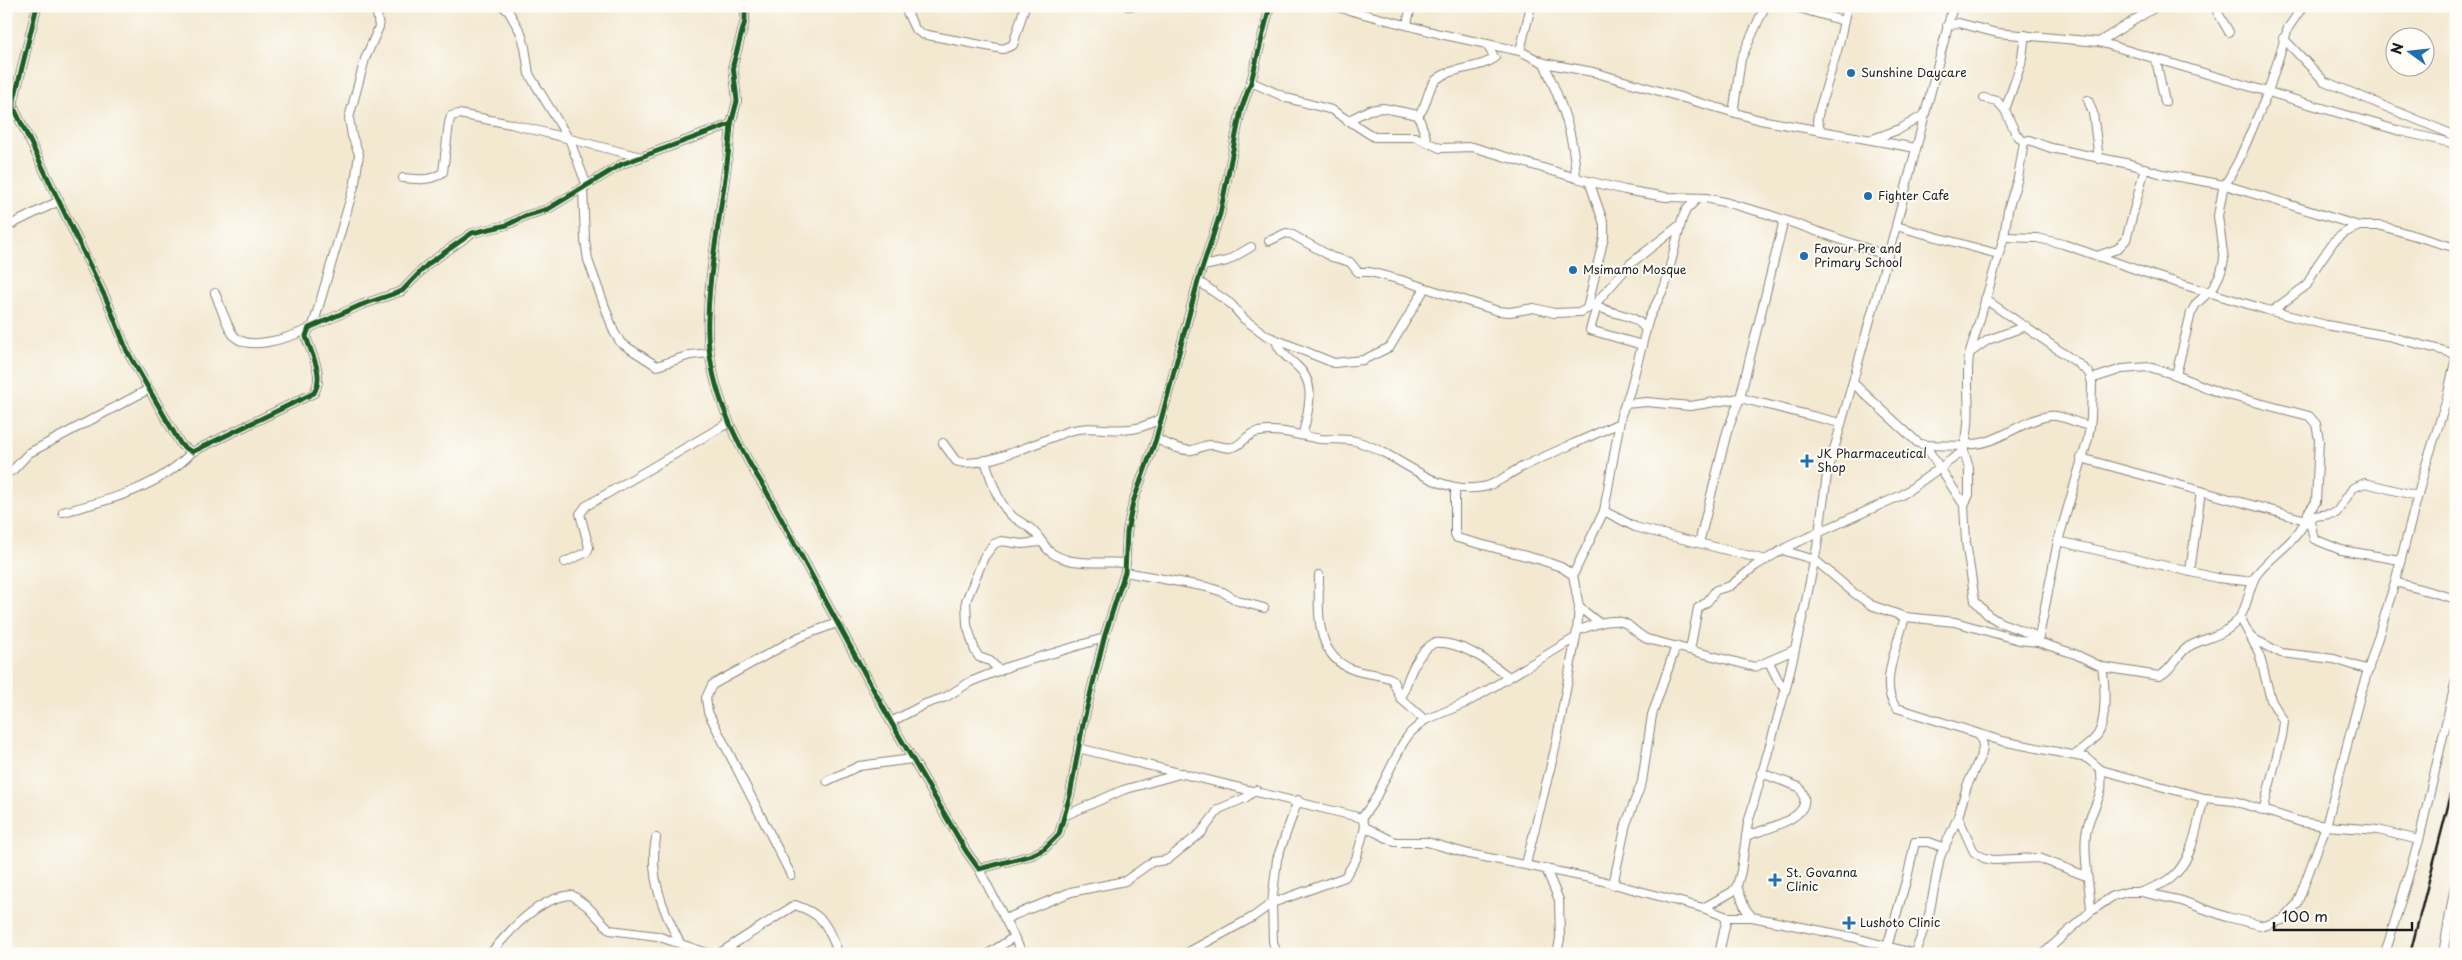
<svg xmlns="http://www.w3.org/2000/svg" width="2462" height="960" viewBox="0 0 2462 960" font-family="'Playpen Sans',sans-serif">
<style>
.lines{fill:none;stroke-linecap:round;stroke-linejoin:round}
.minor-casing{stroke:#888276;stroke-width:10}
.minor{stroke:#fff;stroke-width:8}
.rail{stroke:#1c1c1c;stroke-width:2.5}
.cycleway-casing{stroke:#fdfcf7;stroke-width:8}
.cycleway{stroke:#1b5e20;stroke-width:5}
.poi-dot{fill:#1f6fb2;stroke:#fdfcf7;stroke-width:2}
.labels{text-anchor:middle;stroke-width:4;stroke-linejoin:round;paint-order:stroke}
.poi-label{font-size:12px;fill:#1c1c1c;stroke:#fdfcf7;text-anchor:start}
</style>
<rect width="100%" height="100%" fill="#fdfcf7"/>
<filter id="ink" filterUnits="userSpaceOnUse"><feTurbulence type="fractalNoise" baseFrequency=".02" numOctaves="2"/><feDisplacementMap in="SourceGraphic" scale="10" xChannelSelector="R" yChannelSelector="G"/><feConvolveMatrix kernelMatrix="1 2 1 2 8 2 1 2 1" color-interpolation-filters="sRGB"/></filter>
<filter id="wash" filterUnits="userSpaceOnUse"><feTurbulence type="fractalNoise" baseFrequency=".0096" numOctaves="4" result="noise"/><feDisplacementMap in="SourceGraphic" scale="20" xChannelSelector="R" yChannelSelector="G"/><feGaussianBlur stdDeviation="1.12" result="paint"/><feColorMatrix in="noise" values="0 0 0 0 0 0 0 0 0 0 0 0 0 0 0 0 0 1.4 0 .05"/><feComposite in="paint" operator="in"/></filter>
<g filter="url(#wash)">
<rect width="100%" height="100%" fill="#f3e8d0"/>
</g>
<g filter="url(#ink)">
<g class="lines">
<g class="minor-casing">
<g id="minor">
<path d="M 37,6 L 14,100 L 14,108 L 108,303 L 127,351 L 181,445 L 192,452 L 314,393 C 325,374 311,355 306,336 L 309,328 L 361,305 L 402,291 L 428,264 L 472,233 L 507,225 L 525,216 L 548,209 L 622,164 L 731,124"/>
<polyline points="503,6 509,12 521,33 525,47 529,74 570,141 587,186"/>
<path d="M 745,6 L 745,21 L 733,65 L 737,101 L 731,124 C 727,188 710,252 708,317 C 705,377 732,438 764,487 L 891,722 L 966,851 L 979,869 L 1032,855 L 1044,849 L 1059,834 L 1070,795 L 1083,724 L 1104,638 L 1125,572 L 1127,532 L 1133,502 L 1156,439 L 1198,281 L 1220,214 L 1241,110 L 1251,82 L 1270,6"/>
<polyline points="904,6 915,29 922,34 1003,49 1013,45 1025,6"/>
<polyline points="1127,6 1135,6"/>
<polyline points="1333,6 1440,34 1520,51 1544,63 1593,72 1760,120 1916,148"/>
<polyline points="1792,6 1844,21"/>
<polyline points="2214,6 2229,32"/>
<polyline points="1407,24 1411,6"/>
<polyline points="1947,26 1959,23 1997,33 2099,42 2400,131 2456,144"/>
<polyline points="2283,38 2324,81 2456,136"/>
<polyline points="2099,42 2157,6"/>
<polyline points="1520,51 1531,6"/>
<polyline points="2156,60 2165,102"/>
<path d="M 1544,63 C 1562,105 1574,132 1576,178"/>
<polyline points="1251,82 1287,98 1332,110 1374,137 1415,137 1440,148 1473,147 1576,178 1625,190 1666,197 1706,198 1728,203 1767,214 1888,256"/>
<polyline points="1984,98 1997,101 2005,110"/>
<polyline points="2088,100 2093,113 2099,159"/>
<polyline points="1736,113 1734,107 1741,59 1765,6"/>
<polyline points="1418,115 1428,143"/>
<path d="M 1347,121 L 1369,110 L 1383,108 L 1418,115 C 1428,107 1426,89 1436,80 C 1452,66 1478,70 1495,58 L 1487,45"/>
<polyline points="1821,131 1817,120 1819,111 1839,44 1847,6"/>
<polyline points="1873,139 1900,129 1924,115"/>
<polyline points="2024,142 2029,140 2051,148 2130,164 2162,174 2225,185 2359,226 2382,226 2456,248"/>
<path d="M 403,178 C 417,179 431,182 443,172 L 449,123 L 451,116 L 459,114 L 511,124 L 641,157"/>
<polyline points="583,188 585,240 588,260 614,332 621,343 657,366 690,355 710,353"/>
<polyline points="1896,226 1998,254"/>
<polyline points="6,227 59,201"/>
<polyline points="2004,237 2037,238 2063,244 2155,276 2267,310 2326,325 2388,336 2456,354"/>
<polyline points="1269,241 1286,233 1291,234 1332,257 1350,262 1358,272 1370,272 1401,280 1498,311 1510,312 1534,308 1554,313 1581,312 1595,304 1630,264 1680,225"/>
<polyline points="2100,255 2117,249 2126,240 2145,168"/>
<polyline points="1203,266 1227,261 1251,247"/>
<polyline points="1198,281 1231,304 1244,319 1267,336 1334,363 1363,360 1390,347 1425,288"/>
<path d="M 215,293 C 220,305 225,321 232,333 C 244,354 290,337 307,330"/>
<polyline points="1985,299 2076,362 2089,373 2092,383 2091,418 2088,439 2058,541 2038,642"/>
<path d="M 1595,304 C 1611,317 1634,311 1646,330"/>
<polyline points="1597,306 1590,330 1642,345"/>
<polyline points="1587,309 1604,237 1604,224 1589,181"/>
<polyline points="2272,311 2307,285 2316,267 2334,241 2346,232 2359,226"/>
<polyline points="313,326 355,183 359,154 352,136 349,118 365,59 379,27 376,6"/>
<path d="M 1276,341 C 1279,352 1287,357 1296,365 C 1318,384 1308,408 1303,434"/>
<polyline points="1971,352 1988,340 2026,326"/>
<polyline points="2176,375 2191,313 2196,304 2213,288 2221,272 2224,260 2218,216 2223,189 2239,160 2268,92 2288,28 2303,6"/>
<polyline points="2091,379 2122,369 2149,367 2176,375 2220,393 2309,416 2316,424 2319,440 2316,502 2308,513 2314,539 2341,550 2400,560"/>
<polyline points="1853,383 1918,443 1925,445 1965,446"/>
<polyline points="1625,404 1647,402 1690,406 1740,398 1840,423"/>
<path d="M 1156,439 C 1166,443 1181,452 1192,450 C 1198,449 1204,445 1210,445 C 1219,444 1227,451 1236,446 C 1244,442 1247,434 1258,432 C 1281,428 1299,436 1321,439 C 1332,440 1343,438 1355,441 C 1401,453 1432,496 1483,487 C 1496,485 1508,474 1520,468 C 1553,452 1586,439 1619,423"/>
<path d="M 943,443 L 956,461 C 979,471 1044,439 1069,431 C 1092,424 1114,433 1137,428 C 1146,426 1154,422 1162,418"/>
<path d="M 1965,444 C 1996,447 2020,420 2049,416 C 2061,414 2077,424 2090,426"/>
<polyline points="1925,445 1964,505"/>
<polyline points="1963,448 1969,468 1969,495 1964,505 1966,542 1975,601 1988,615 1999,622 2039,637"/>
<polyline points="2081,458 2306,520"/>
<path d="M 985,460 C 991,479 997,502 1012,516 C 1018,521 1025,524 1031,529 C 1048,544 1041,552 1068,560 C 1087,565 1107,561 1126,563"/>
<polyline points="6,474 13,470 29,453 149,389"/>
<polyline points="1455,488 1455,534 1457,538 1541,560 1561,567 1573,575"/>
<polyline points="1604,511 1635,527 1766,560"/>
<path d="M 63,512 C 110,500 158,488 192,452"/>
<polyline points="2308,517 2336,513 2353,488 2365,483 2418,496"/>
<polyline points="2058,541 2217,578 2246,581 2254,579"/>
<polyline points="1699,543 1727,432 1740,398 1784,220"/>
<path d="M 1782,550 L 1815,560 L 1854,593 L 1871,605 L 1905,617 L 1955,622 L 2019,640 L 2038,642 L 2075,654 L 2102,667 C 2105,683 2107,719 2098,734 C 2093,742 2083,749 2075,755"/>
<polyline points="565,562 587,552 589,547 580,514 586,506 728,423"/>
<polyline points="1125,572 1207,587 1223,592 1238,601 1264,608"/>
<polyline points="2190,572 2201,491"/>
<path d="M 1319,575 C 1319,609 1313,656 1354,670 C 1366,674 1380,674 1392,679 L 1401,699 L 1425,720"/>
<polyline points="2395,582 2456,599"/>
<polyline points="1579,607 1599,623"/>
<path d="M 1905,617 C 1899,641 1877,688 1897,708 L 2002,741 L 2087,758 L 2101,770 C 2101,777 2102,784 2101,790 C 2097,806 2088,817 2086,834 C 2083,860 2090,885 2091,911"/>
<polyline points="2240,617 2259,653 2271,700 2284,722 2282,736 2263,811"/>
<path d="M 1577,631 C 1591,626 1614,615 1628,625 C 1635,631 1639,635 1647,639 L 1755,667 L 1794,650"/>
<polyline points="2252,638 2281,653 2334,659 2369,670"/>
<path d="M 1690,650 L 1698,608 L 1707,602 L 1716,590 L 1730,586 L 1755,566 L 1789,546 L 1902,495 L 1962,452 C 1974,423 1965,387 1969,356 L 2004,237 L 2008,210 L 2018,178 L 2024,142 L 2016,134 L 2005,110 L 2021,64 L 2025,35"/>
<polyline points="1769,662 1779,682 1786,688"/>
<path d="M 2102,667 L 2159,676 C 2171,672 2176,655 2188,647 C 2207,636 2226,637 2240,617 C 2249,604 2248,587 2257,574 C 2272,554 2301,540 2308,513"/>
<polyline points="1000,671 990,661 979,657 975,651 967,625 966,601 984,557 994,544 1001,541 1022,544 1040,542"/>
<path d="M 1401,699 C 1408,679 1415,654 1434,643 C 1461,641 1488,661 1509,677"/>
<polyline points="891,722 925,704 946,697 970,682 1010,666 1104,638"/>
<polyline points="1078,748 1362,818 1365,827 1395,842 1427,842 1469,854 1595,879 1703,908 1727,917 1752,917 1852,937 1916,954"/>
<polyline points="2101,770 2204,798 2234,801 2301,822 2326,826 2378,830 2419,840"/>
<polyline points="827,781 859,766 912,759"/>
<polyline points="1064,816 1123,790 1183,773"/>
<polyline points="1958,817 1974,852 1984,858 1993,860 2039,858 2086,876"/>
<polyline points="1362,818 1374,801 1403,743 1410,733 1425,720 1466,703 1575,638"/>
<path d="M 1746,836 C 1765,829 1822,817 1799,787 L 1761,773"/>
<path d="M 656,838 C 648,876 663,910 680,943"/>
<polyline points="1526,864 1555,749 1577,631 1579,607 1573,575 1604,511 1621,415 1630,391 1649,318 1665,286 1682,219 1686,210 1698,198"/>
<polyline points="979,869 1023,954"/>
<polyline points="1546,869 1559,900 1560,939 1557,954"/>
<polyline points="791,875 708,712 706,698 712,685 799,637 837,623"/>
<polyline points="1613,885 1626,824 1642,782 1652,715 1676,646"/>
<polyline points="1737,886 1745,908 1752,917"/>
<path d="M 2142,892 C 2151,888 2162,885 2170,879 C 2193,862 2197,824 2204,798"/>
<polyline points="1703,908 1732,892 1737,886 1741,871 1748,823 1786,688 1805,606 1817,547 1827,475 1896,226 1953,6"/>
<polyline points="1005,919 1071,892 1125,881 1152,862 1167,860 1201,833 1219,809 1245,798 1256,790"/>
<polyline points="1887,947 1908,874 1915,842 1929,842 1945,848"/>
<polyline points="1915,953 1929,915 1940,857 1958,817 1967,786 1982,753 1983,745 1980,735"/>
<path d="M 490,954 C 510,930 539,897 572,895 L 587,906 L 610,930 L 657,936 L 710,954"/>
<path d="M 718,954 L 795,905 C 825,915 827,926 839,954"/>
<polyline points="988,954 1014,937"/>
<polyline points="1185,954 1253,917 1272,903 1277,859 1298,800"/>
<polyline points="1277,954 1273,942 1272,903 1345,877 1356,859 1365,827"/>
<polyline points="1719,954 1727,917"/>
<polyline points="2043,954 2091,911 2113,896 2127,892 2142,892 2182,901 2227,917 2264,926 2282,920 2297,904 2326,826 2360,696 2395,582 2425,468 2446,402 2456,357"/>
<polyline points="2385,954 2419,840 2456,680"/>
<polyline points="2443,954 2456,880"/>
</g>
</g>
<use href="#minor" class="minor"/>
<polyline class="rail" points="2410,954 2456,775"/>
<g class="cycleway-casing">
<g id="cycleway">
<path d="M 37,6 L 14,100 L 14,108 L 108,303 L 127,351 L 181,445 L 192,452 L 314,393 C 325,374 311,355 306,336 L 309,328 L 361,305 L 402,291 L 428,264 L 472,233 L 507,225 L 525,216 L 548,209 L 622,164 L 731,124"/>
<path d="M 745,6 L 745,21 L 733,65 L 737,101 L 731,124 C 727,188 710,252 708,317 C 705,377 732,438 764,487 L 891,722 L 966,851 L 979,869 L 1032,855 L 1044,849 L 1059,834 L 1070,795 L 1083,724 L 1104,638 L 1125,572 L 1127,532 L 1133,502 L 1156,439 L 1198,281 L 1220,214 L 1241,110 L 1251,82 L 1270,6"/>
</g>
</g>
<use href="#cycleway" class="cycleway"/>
</g>
</g>
<g class="poi-dot">
<circle cx="1851" cy="73" r="5"/>
<circle cx="1868" cy="196" r="5"/>
<circle cx="1804" cy="256" r="5"/>
<circle cx="1573" cy="270" r="5"/>
<path d="M1804.5 453.5h5v5h5v5h-5v5h-5v-5h-5v-5h5z"/>
<path d="M1772.5 872.5h5v5h5v5h-5v5h-5v-5h-5v-5h5z"/>
<path d="M1846.5 915.5h5v5h5v5h-5v5h-5v-5h-5v-5h5z"/>
</g>
<g class="labels">
<g class="poi-label">
<text x="1861" y="77">Sunshine Daycare</text>
<text x="1878" y="200">Fighter Cafe</text>
<text x="1814" y="253">Favour Pre and<tspan x="1814" dy="14">Primary School</tspan></text>
<text x="1583" y="274">Msimamo Mosque</text>
<text x="1817" y="458">JK Pharmaceutical<tspan x="1817" dy="14">Shop</tspan></text>
<text x="1786" y="877">St. Govanna<tspan x="1786" dy="14">Clinic</tspan></text>
<text x="1860" y="927">Lushoto Clinic</text>
</g>
</g>
<rect width="2462" height="960" fill="none" stroke="#fdfcf7" stroke-width="25"/>
<g transform="translate(2410 52) rotate(285)"><circle r="24" fill="#fdfcf7" stroke="#a3a29f"/>
<path d="M0-4L9 19L0 12L-9 19Z" fill="#1f6fb2"/>
<text y="-8" font-size="14" font-weight="bold" text-anchor="middle" fill="#1c1c1c">N</text>
</g>
<path d="M2274 922v8h138v-8" fill="none" stroke="#1c1c1c" stroke-width="2.5"/>
<text x="2282" y="922" font-size="15" fill="#1c1c1c" stroke="#fdfcf7" stroke-width="4" paint-order="stroke">100 m</text>
</svg>
